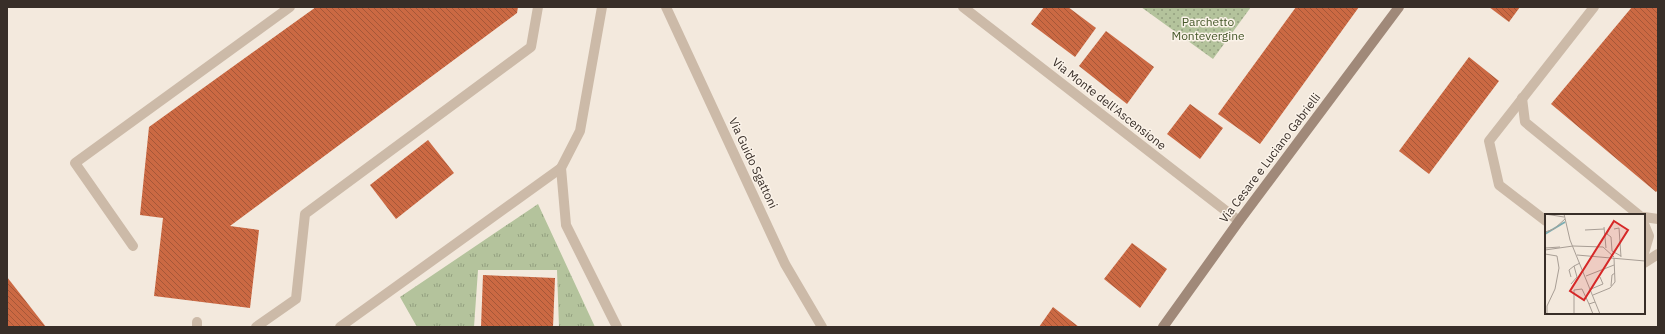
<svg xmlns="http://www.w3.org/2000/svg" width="1665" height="334" viewBox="0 0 1665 334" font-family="'IBM Plex Sans',sans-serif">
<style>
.grass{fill:url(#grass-tufts)}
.park{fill:url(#park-dots)}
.building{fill:url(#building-back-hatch)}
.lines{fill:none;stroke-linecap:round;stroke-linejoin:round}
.service{stroke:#ccbaa8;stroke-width:10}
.minor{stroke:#ccbaa8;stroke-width:10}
.tertiary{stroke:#ccbaa8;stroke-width:10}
.secondary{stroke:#a08979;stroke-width:10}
.labels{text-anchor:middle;stroke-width:3;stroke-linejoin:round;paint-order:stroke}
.park-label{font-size:12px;fill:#46582b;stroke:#fbf3e9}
.street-label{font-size:12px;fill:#382e28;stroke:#fbf3e9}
.inset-river{fill:none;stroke:#7aadb2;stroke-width:2}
.inset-road{fill:none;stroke:#a89e95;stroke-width:1}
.view{fill:#d62828;fill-opacity:0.15;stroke:#d62828;stroke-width:2}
.inset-edge{fill:none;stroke:#382e28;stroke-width:2}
</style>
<defs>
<pattern id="grass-tufts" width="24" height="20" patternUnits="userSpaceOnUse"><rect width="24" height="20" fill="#b4c39c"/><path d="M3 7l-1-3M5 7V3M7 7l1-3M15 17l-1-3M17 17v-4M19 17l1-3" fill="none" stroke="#939f7f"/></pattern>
<pattern id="park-dots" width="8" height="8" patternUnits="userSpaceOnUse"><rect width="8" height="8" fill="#b4c39c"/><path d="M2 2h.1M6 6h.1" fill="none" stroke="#939f7f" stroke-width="1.8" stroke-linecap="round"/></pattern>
<pattern id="building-back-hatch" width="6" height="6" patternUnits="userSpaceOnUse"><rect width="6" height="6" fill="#cb6943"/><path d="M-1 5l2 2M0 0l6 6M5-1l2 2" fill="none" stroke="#a65738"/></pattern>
</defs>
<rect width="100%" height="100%" fill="#f3e9dd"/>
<polygon class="grass" points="538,204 595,327 559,327 557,270 478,270 474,327 417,327 400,297"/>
<polygon class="park" points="1141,7 1251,7 1213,59"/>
<g class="building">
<polygon points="316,7 518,7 517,13 230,226 259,230 250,308 154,296 163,218 140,215 149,127"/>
<polygon points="1044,7 1068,7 1096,28 1075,57 1031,24"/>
<polygon points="1296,7 1359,7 1260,144 1218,114"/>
<polygon points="1489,7 1520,7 1509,22"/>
<polygon points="1632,7 1658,7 1658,190 1656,192 1551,104"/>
<polygon points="1106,31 1154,67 1127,104 1079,66"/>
<polygon points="1469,57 1499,81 1429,174 1399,151"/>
<polygon points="1190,104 1223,128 1200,159 1167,134"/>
<polygon points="428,140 454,173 396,219 370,185"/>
<polygon points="1132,243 1167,269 1140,308 1104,279"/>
<polygon points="483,275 555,278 553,327 481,327"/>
<polygon points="7,277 46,327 7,327"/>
<polygon points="1053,307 1079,327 1039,327"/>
</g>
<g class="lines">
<g class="service">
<polyline points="1522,98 1525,122 1639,215"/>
<polyline points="1644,217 1658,219"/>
<polyline points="1546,221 1499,185 1489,141 1594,7"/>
<polyline points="1644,224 1649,236 1644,253"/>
<polyline points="133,246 75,163 290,7"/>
<polyline points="1644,263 1658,254"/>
<polyline points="197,327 197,322"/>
<polyline points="256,327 296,299 305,214 531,47 538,7"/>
</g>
<g class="minor">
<polyline points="666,7 785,264 822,327"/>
<polyline points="963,7 1239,221"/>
<polyline points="340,327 561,168"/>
</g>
<polyline class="tertiary" points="602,7 580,131 561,168 566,225 617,327"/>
<polyline class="secondary" points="1163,327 1239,221 1399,7"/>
</g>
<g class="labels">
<g class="park-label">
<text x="1208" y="26">Parchetto<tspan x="1208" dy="14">Montevergine</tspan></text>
</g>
<g class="street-label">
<text transform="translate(1109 104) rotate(38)" y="4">Via Monte dell'Ascensione</text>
<text transform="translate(1270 158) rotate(-53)" y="4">Via Cesare e Luciano Gabrielli</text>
<text transform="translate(753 163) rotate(65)" y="4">Via Guido Sgattoni</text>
</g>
</g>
<g transform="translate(1545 214)">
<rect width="100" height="100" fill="#f3e9dd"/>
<path class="inset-river" d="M 0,20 L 20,8"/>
<path class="inset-road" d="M 0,0 L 19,3M 19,0 L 25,26 L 55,100M 59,13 L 61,34M 64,15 L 62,20 L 66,23 L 67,37 L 76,42M 69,15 L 74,14 L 76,43M 40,16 L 59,15M 0,18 L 9,15 L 20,5M 28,32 L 58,33 L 69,43M 0,34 L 15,33M 0,36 L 28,32M 0,40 L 12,42 L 14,54 L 10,75 L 2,92 L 2,100M 32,41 L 100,47M 41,62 L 69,51M 26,63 L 24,56 L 29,52M 26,70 L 32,63 L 29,52 L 35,49M 66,72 L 67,61 L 70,59M 46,75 L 58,70 L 55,63M 48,81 L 65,74 L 70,68 L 69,44M 29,100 L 29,76 L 37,75 L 44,90M 48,100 L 44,90 L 50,88"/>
<path class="view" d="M 69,7 L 83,16 L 39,86 L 25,77 Z"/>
<rect width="100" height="100" class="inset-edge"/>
</g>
<rect width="1665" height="334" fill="none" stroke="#382e28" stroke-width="16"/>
</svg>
